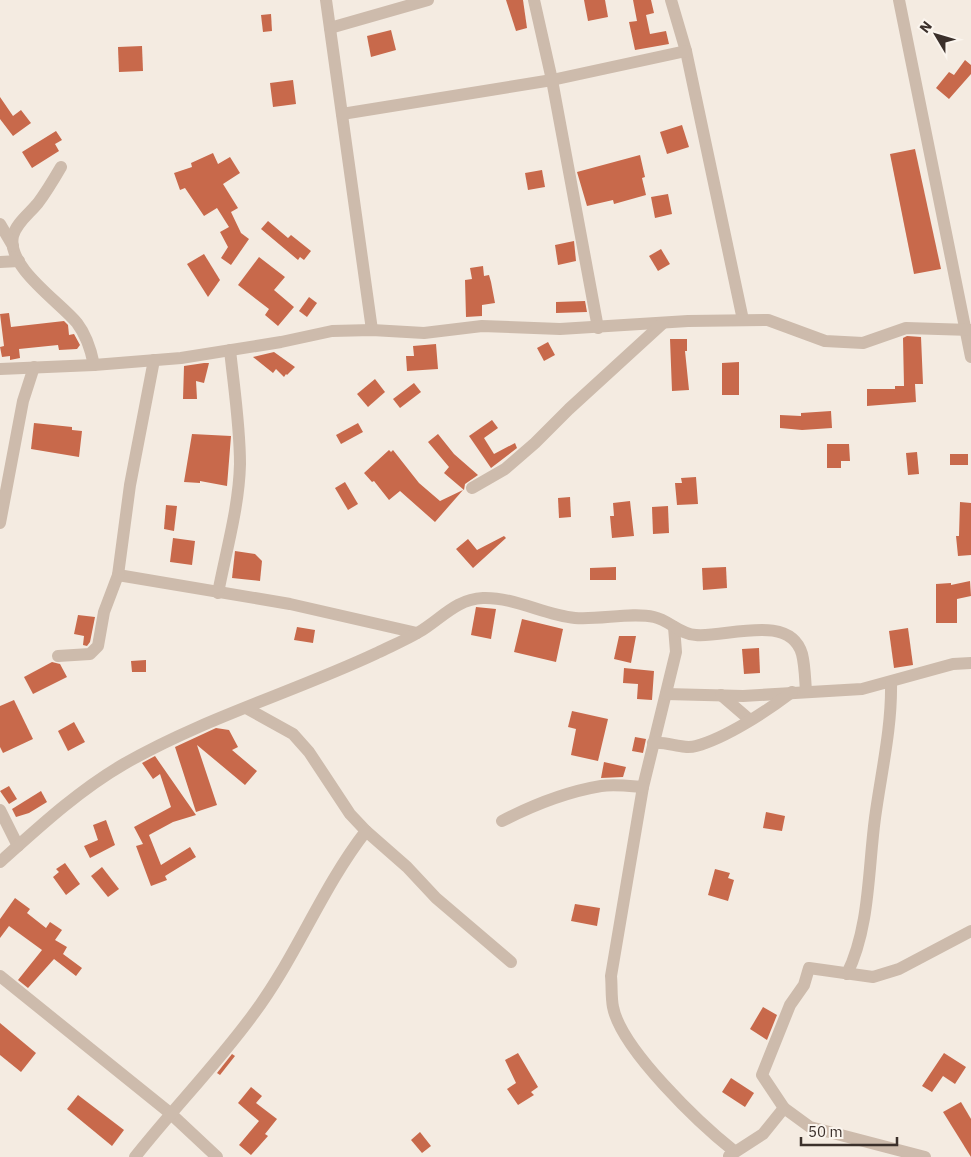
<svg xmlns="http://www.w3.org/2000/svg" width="971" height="1157" viewBox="0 0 971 1157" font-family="'IBM Plex Sans',sans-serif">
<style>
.building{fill:#c8694b}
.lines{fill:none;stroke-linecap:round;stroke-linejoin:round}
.minor{stroke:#cdbbac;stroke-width:12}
</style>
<rect width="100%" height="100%" fill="#f4ebe1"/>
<g class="building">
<polygon points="506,0 523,0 527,28 516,31"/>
<polygon points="584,0 605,0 608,17 588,21"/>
<polygon points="633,0 651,0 654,13 646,15 650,34 666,31 669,44 635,50 629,22 637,21"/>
<polygon points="271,14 272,31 263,32 261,15"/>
<polygon points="391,30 396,50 371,57 367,36"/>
<polygon points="142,46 143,71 119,72 118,47"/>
<polygon points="965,60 971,65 971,74 949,99 936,88 949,72 954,75"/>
<polygon points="293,80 296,104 273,107 270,83"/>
<polygon points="0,97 13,116 21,110 31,123 13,136 0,119"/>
<polygon points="682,125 689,147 667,154 660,132"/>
<polygon points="56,131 62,140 55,144 59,151 32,168 22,152"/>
<polygon points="915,149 941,269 914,274 890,154"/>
<polygon points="213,153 218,164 230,157 240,173 223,184 238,208 231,212 241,233 249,239 231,265 221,258 228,247 220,232 229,227 217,208 204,216 185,188 180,190 174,173 192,167 191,163"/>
<polygon points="640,155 645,177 642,178 646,195 614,204 613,200 587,206 577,172"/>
<polygon points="542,170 545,187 528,190 525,173"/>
<polygon points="668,194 672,214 655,218 651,197"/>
<polygon points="268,221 288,238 291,235 311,251 304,260 300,257 298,260 261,229"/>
<polygon points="574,241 576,261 558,265 555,245"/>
<polygon points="661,249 670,264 658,271 649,256"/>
<polygon points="204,254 220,280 208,297 187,264"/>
<polygon points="259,257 285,277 274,290 294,307 278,326 265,315 269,309 238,285"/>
<polygon points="483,266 484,276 489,275 491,282 495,303 482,305 482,316 466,317 465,280 472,279 470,268"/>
<polygon points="309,297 317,303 307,317 299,311"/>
<polygon points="585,301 587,312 556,313 556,302"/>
<polygon points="9,313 11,327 64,321 68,325 69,335 74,334 80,345 77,349 59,350 58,345 19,349 20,358 10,360 10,356 2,357 0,347 4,346 0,314"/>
<polygon points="907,336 921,337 923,384 915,384 916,402 867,406 867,389 895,389 895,386 904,386 903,338"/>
<polygon points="670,339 687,339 687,351 685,351 689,390 672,391"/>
<polygon points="548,342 555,355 544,361 537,348"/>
<polygon points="436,344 438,369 407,371 406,356 414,356 413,346"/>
<polygon points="274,352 295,367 287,375 286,374 284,377 276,369 273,373 253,357"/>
<polygon points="739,362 739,395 722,395 722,363"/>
<polygon points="204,363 209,363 204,383 196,381 197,399 183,399 184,366"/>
<polygon points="375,379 385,392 368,407 357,394"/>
<polygon points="414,383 421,392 400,408 393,399"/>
<polygon points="831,411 832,428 802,430 780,428 780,415 801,416 801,413"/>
<polygon points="492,420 498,428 484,438 494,454 515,443 517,448 491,468 469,436"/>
<polygon points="34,423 72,427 72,430 82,431 79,457 31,449"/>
<polygon points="358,423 363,432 341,444 336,435"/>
<polygon points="192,434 231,436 227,486 200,481 200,483 184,482"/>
<polygon points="438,434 454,454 478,475 465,484 464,490 444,473 449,467 428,442"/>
<polygon points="827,444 849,444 850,461 841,461 841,468 827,468"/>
<polygon points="389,450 391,452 393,450 419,483 440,501 463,490 435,522 400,491 389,500 374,481 372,482 364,473"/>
<polygon points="917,452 919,474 908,475 906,453"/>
<rect x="950" y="454" width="18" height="11"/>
<polygon points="696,477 698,504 677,505 675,483 682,483 681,478"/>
<polygon points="345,482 358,504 348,510 335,488"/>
<polygon points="570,497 571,517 559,518 558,498"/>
<polygon points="630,501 634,536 612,538 610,516 614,516 613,503"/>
<polygon points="960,502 971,503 971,555 958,556 956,536 959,536"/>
<polygon points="166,505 177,506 174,531 164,529"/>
<polygon points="668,506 669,533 653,534 652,507"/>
<polygon points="504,536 506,538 473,568 456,549 468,539 477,550"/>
<polygon points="173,538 195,541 192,565 170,562"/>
<polygon points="235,551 255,554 262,561 260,581 232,578"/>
<polygon points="616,567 616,580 590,580 590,568"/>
<polygon points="726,567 727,588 703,590 702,568"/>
<polygon points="970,581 971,596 957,599 957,623 936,623 936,584 951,583 951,585"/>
<polygon points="476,607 496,609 491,639 471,635"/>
<polygon points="78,615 95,617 90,642 87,646 83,645 84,636 74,634"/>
<polygon points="522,619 563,629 556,662 514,652"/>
<polygon points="297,627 315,630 313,643 294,640"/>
<polygon points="908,628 913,665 894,668 889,631"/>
<polygon points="619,636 636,636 631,663 614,659"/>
<polygon points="759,648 760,673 744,674 742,649"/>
<polygon points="146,660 146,672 132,672 131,661"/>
<polygon points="52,662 60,664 67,677 33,694 24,677"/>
<polygon points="624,668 654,671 652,700 637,699 638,684 623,683"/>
<polygon points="14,700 33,739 3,753 0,747 0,706"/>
<polygon points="572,711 608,719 598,761 571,755 576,729 568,727"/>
<polygon points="74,722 85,742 68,751 58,731"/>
<polygon points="216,728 229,730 238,747 232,750 257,771 245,785 197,745 217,805 196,812 175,747"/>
<polygon points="635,737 646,739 643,753 632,751"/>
<polygon points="155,756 196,815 173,822 149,835 161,865 190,847 196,857 165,876 167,880 151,886 136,846 143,844 134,827 171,807 160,774 153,779 142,763"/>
<polygon points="604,762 626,767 623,777 601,778"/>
<polygon points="9,786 17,799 9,804 0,791"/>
<polygon points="41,791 47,802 29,813 16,817 12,809"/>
<polygon points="766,812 785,816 782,831 763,828"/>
<polygon points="106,820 115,845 90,858 84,846 98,840 93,825"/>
<polygon points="65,863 80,884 66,895 53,877 59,872 56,869"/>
<polygon points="102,867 119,889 108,897 91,876"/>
<polygon points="715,869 730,873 728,878 734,880 728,901 708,895"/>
<polygon points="15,898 30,909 27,913 46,928 50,922 62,930 55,940 67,947 63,954 82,968 76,976 54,959 28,988 18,980 42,950 9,926 0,938 0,919"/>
<polygon points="575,904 600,908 597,926 571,921"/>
<polygon points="763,1007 777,1015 767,1040 750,1029"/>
<polygon points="0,1023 36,1053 21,1072 0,1055"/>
<polygon points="518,1053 538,1087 531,1092 534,1095 518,1105 507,1089 516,1083 505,1060"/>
<polygon points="944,1053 966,1067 955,1084 943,1076 932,1092 922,1086"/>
<polygon points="232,1054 235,1056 220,1075 217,1073"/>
<polygon points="731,1078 754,1093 745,1107 722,1092"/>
<polygon points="251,1087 262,1096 256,1103 277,1119 265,1134 268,1136 251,1155 239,1145 259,1121 238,1103"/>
<polygon points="78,1095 124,1130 112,1146 67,1109"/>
<polygon points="961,1102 971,1119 971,1157 943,1112"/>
<polygon points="420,1132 431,1146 422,1153 411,1140"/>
</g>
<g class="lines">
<g class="minor">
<polyline points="326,0 372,330"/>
<polyline points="534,0 552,80 598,328"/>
<polyline points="671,0 686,51 743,320"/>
<polyline points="899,0 971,357"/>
<polyline points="330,28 428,0"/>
<polyline points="342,114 552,80 686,51"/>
<path d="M 61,167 C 54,179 47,191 38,203 C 30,213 16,223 13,236 C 6,267 60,302 77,323 C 87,336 91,350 94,365"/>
<polyline points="0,224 13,246"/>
<polyline points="0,262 19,261"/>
<polyline points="0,369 94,365 181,358 281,342 332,331 372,330 424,333 482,326 560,329 688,321 768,320 825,341 863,343 906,328 971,330"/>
<polyline points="472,488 505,469 535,443 569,409 663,323"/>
<polyline points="0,523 23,401 34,367"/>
<polyline points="118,575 290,604 417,633"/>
<path d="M 218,593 C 226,551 239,507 240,464 C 240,426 234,388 230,350"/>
<path d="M 674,627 L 676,652 L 643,787 L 611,976 C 612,986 611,997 613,1007 C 621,1049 700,1124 734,1151"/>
<polyline points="58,656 90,654 98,646 104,612 118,575 130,485 154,360"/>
<polyline points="666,694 743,696 862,689 953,664 971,663"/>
<polyline points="721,695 750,720"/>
<polyline points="248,709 293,734 309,752 350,814 366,831 407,867 436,898 511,962"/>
<path d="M 653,743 C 668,741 682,750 696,746 C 726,738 767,711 792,692"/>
<polyline points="0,810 18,846"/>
<path d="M 502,821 C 533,805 565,792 601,786 C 614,784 630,786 643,787"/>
<path d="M 0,862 C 39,827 79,790 124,764 C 204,718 294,692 377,653 C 391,646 406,640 419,632 C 441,619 456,599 483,598 C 515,597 544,615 575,618 C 600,620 631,612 654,617 C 669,620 679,634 696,635 C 725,638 790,612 802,654 C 805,666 805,679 806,691"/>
<path d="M 847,974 C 870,927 868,870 875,818 C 881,773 892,728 891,682"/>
<polyline points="0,976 170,1113 217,1157"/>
<polyline points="784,1108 762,1075 790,1005 804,985 809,968 873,977 899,969 971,931"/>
<polyline points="729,1156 763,1134 784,1108 810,1127 925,1157"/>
<path d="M 135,1157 C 173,1109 216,1065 252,1016 C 296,958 321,889 366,831"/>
</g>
</g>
<g transform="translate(936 35) rotate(308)" stroke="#fbf5ee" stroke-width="4" paint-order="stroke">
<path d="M0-4L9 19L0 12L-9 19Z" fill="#3b302b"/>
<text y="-8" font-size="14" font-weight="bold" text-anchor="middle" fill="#3b302b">N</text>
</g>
<path d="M801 1137v8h96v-8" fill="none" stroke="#3b302b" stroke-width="2.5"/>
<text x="808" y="1137" font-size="15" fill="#3b302b" stroke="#fbf5ee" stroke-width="4" paint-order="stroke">50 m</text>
</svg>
